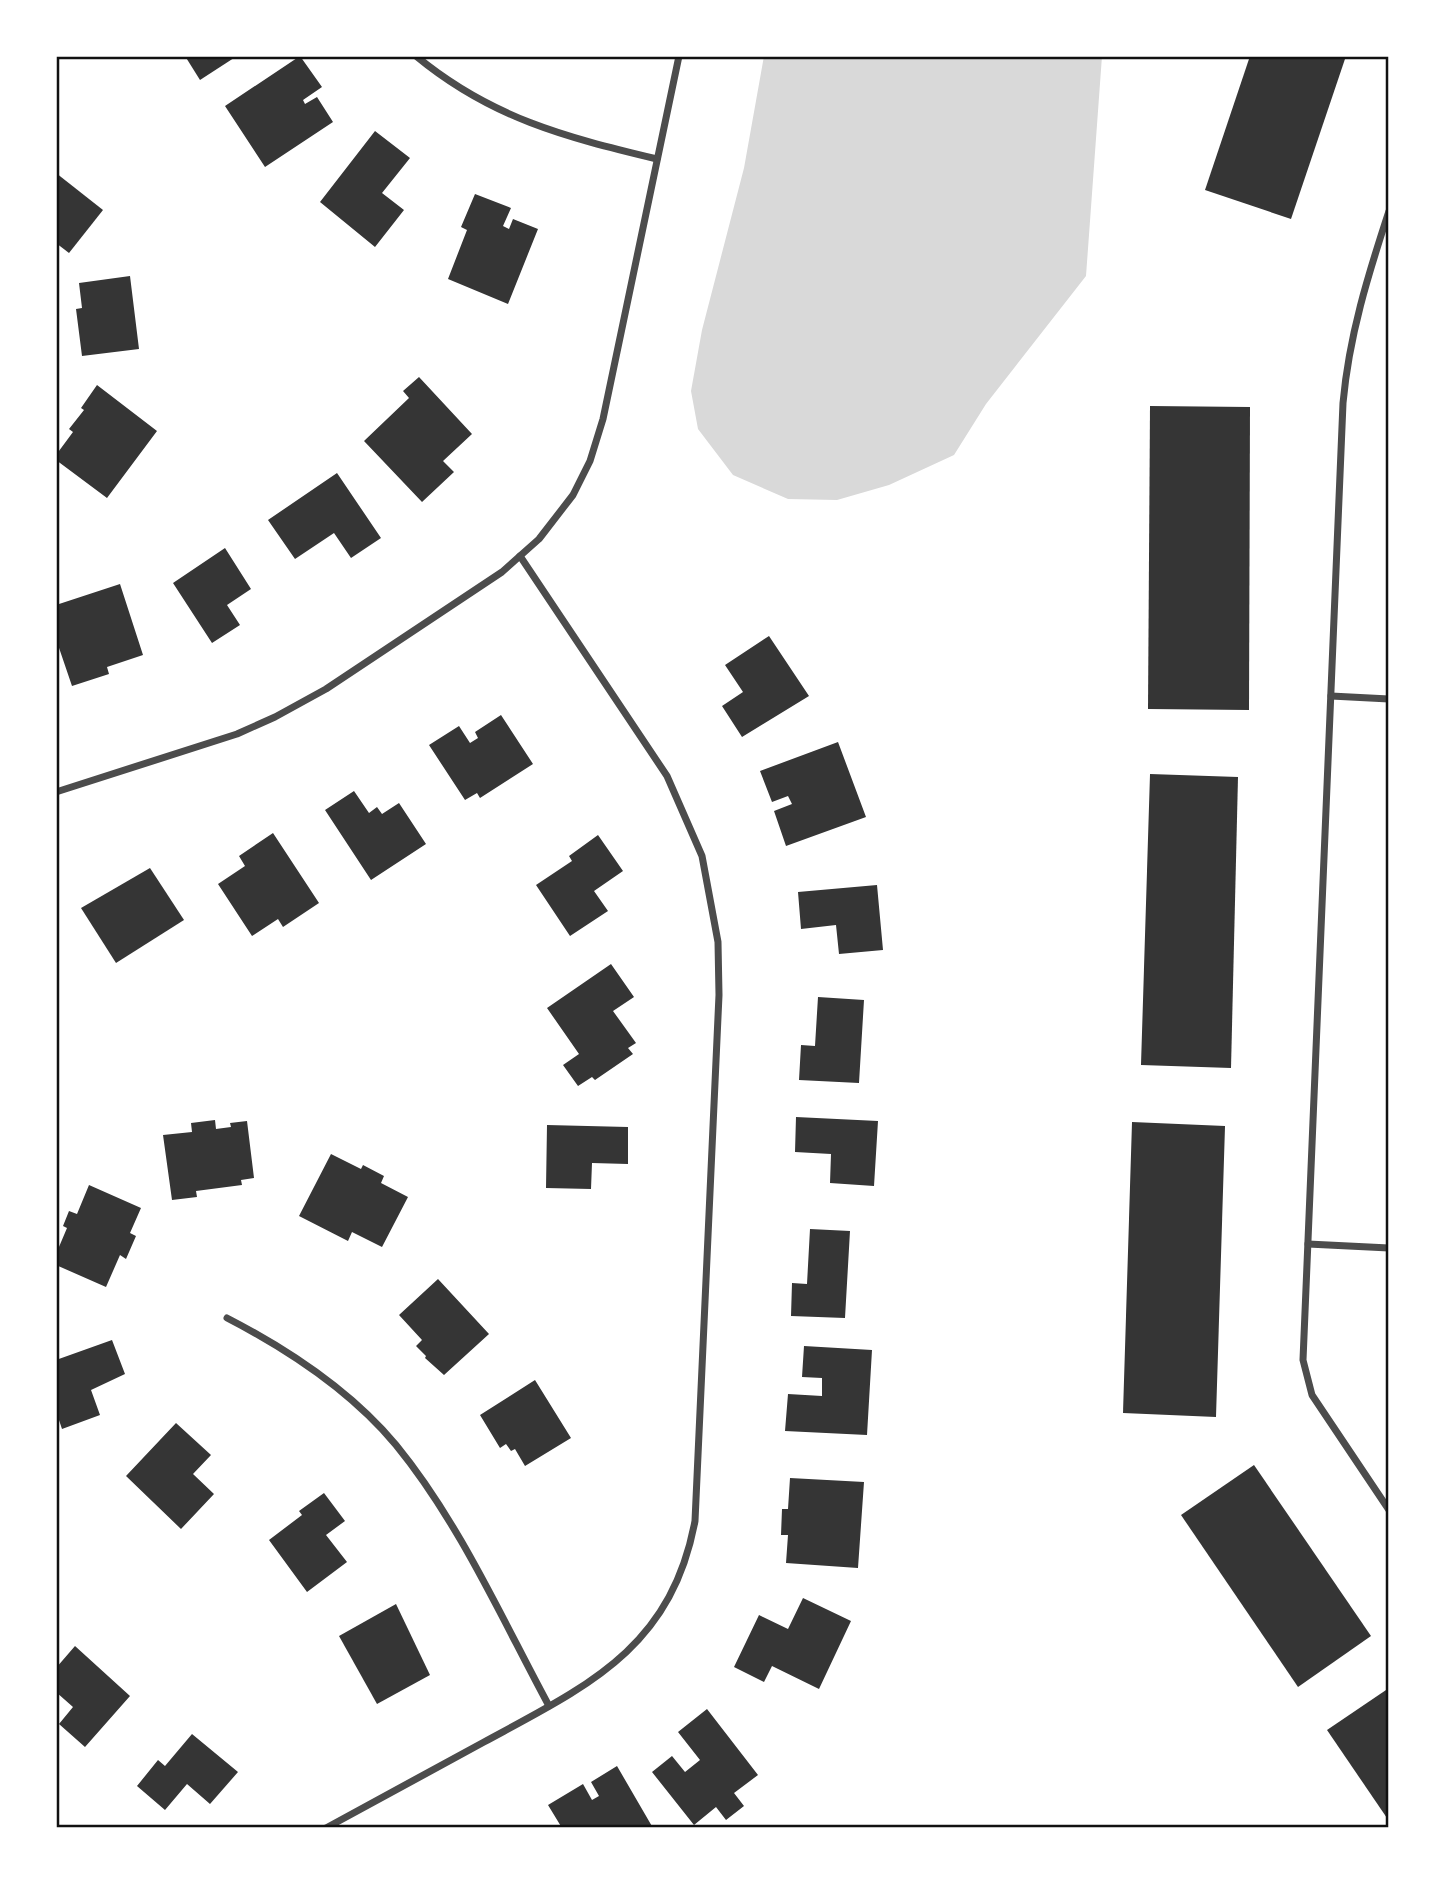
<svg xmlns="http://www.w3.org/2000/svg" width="1445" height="1884" viewBox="0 0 1445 1884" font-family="'IBM Plex Sans',sans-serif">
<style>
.water{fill:#d9d9d9}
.building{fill:#353535}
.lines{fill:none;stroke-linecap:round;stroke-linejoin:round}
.minor{stroke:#4c4c4c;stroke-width:7}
.neatline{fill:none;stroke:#111;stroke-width:2.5}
</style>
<rect width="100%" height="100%" fill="#fff"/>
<polygon class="water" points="764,56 1102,56 1086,276 986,404 954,455 889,485 837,500 788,499 733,475 698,429 691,391 702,330 744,168"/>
<g class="building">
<polygon points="185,56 237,56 200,80"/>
<polygon points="300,56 322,87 303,100 305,104 317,97 333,122 265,167 225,106"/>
<polygon points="1250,56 1346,56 1291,219 1205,190"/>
<polygon points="375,131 410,158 382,193 404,210 375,247 320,202"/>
<polygon points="56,173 103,210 69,253 56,243"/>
<polygon points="475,194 511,208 503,226 509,229 513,219 538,229 508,304 448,279 467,230 461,227"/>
<polygon points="130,276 139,349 82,356 76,309 82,308 79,283"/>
<polygon points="419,377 472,434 443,461 454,472 422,502 364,441 409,398 403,391"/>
<polygon points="97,385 157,431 107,498 56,460 56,455 73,432 69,429 84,410 81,408"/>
<polygon points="1150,406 1250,407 1249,710 1148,709"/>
<polygon points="337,473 381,538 351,558 334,533 295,559 268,520"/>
<polygon points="225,548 251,589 227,605 240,625 212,643 173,583"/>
<polygon points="120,584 143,655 107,667 109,674 72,686 56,639 56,605"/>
<polygon points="769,636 809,696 742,737 722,706 743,692 725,665"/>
<polygon points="501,715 533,764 480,798 477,793 465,800 429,745 459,726 470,743 478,738 475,732"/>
<polygon points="838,742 866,817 786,846 774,811 792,804 788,796 772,802 760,771"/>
<polygon points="1150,774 1238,777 1231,1068 1141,1065"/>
<polygon points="354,791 369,813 377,807 382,814 399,803 426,844 371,880 325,810"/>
<polygon points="273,833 319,903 283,927 278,919 252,936 218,884 245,866 239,856"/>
<polygon points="598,835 623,871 594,891 608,911 570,936 536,885 572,861 569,856"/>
<polygon points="150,868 184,920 116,963 81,908"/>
<polygon points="877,885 883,950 839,954 836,925 801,929 798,892"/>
<polygon points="611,964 634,997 613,1011 636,1043 628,1048 633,1054 595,1080 592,1077 578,1086 563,1065 579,1054 547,1008"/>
<polygon points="818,997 864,1000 859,1083 799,1080 801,1045 815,1046"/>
<polygon points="796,1117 878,1121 874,1186 830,1183 831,1154 795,1152"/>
<polygon points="215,1120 216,1129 231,1127 230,1123 247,1121 254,1178 241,1180 242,1185 196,1191 197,1197 172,1200 163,1135 192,1132 191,1123"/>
<polygon points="1132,1122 1225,1126 1216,1417 1123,1413"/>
<polygon points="547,1125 628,1127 628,1164 592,1163 591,1189 546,1188"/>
<polygon points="331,1154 361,1169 363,1165 384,1176 381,1183 408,1197 382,1247 352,1232 348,1241 299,1216"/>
<polygon points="89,1185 141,1208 130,1233 136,1236 126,1259 120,1255 106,1287 56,1265 56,1254 67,1228 63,1226 69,1211 77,1214"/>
<polygon points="810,1229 850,1231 845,1318 791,1316 792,1283 807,1284"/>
<polygon points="438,1279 489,1334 444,1375 425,1358 426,1356 416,1346 422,1340 399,1315"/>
<polygon points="112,1340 125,1374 91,1390 100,1415 62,1429 56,1411 56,1360"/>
<polygon points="804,1346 872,1350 867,1435 785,1431 788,1394 822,1396 822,1378 802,1377"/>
<polygon points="535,1380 571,1438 525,1466 515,1449 511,1451 506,1444 500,1448 480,1415"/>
<polygon points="176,1423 211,1455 193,1474 214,1494 181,1529 126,1476"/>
<polygon points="1254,1465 1371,1636 1298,1687 1181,1515"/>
<polygon points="790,1478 864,1482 858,1568 786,1563 788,1535 781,1535 782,1509 788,1509"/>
<polygon points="324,1493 345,1521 326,1535 347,1562 307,1592 269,1540 302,1515 299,1511"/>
<polygon points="803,1598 851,1621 819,1689 772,1666 764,1682 734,1667 759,1615 788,1629"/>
<polygon points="396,1604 430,1675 377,1704 339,1636"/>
<polygon points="75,1646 130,1696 85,1747 59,1724 73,1707 56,1692 56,1668"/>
<polygon points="1389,1688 1389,1821 1327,1730"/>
<polygon points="707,1709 758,1775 734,1793 744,1806 726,1820 716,1807 694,1825 652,1772 672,1756 685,1772 700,1760 678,1732"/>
<polygon points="192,1734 238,1772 210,1804 187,1784 165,1810 137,1786 158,1760 165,1766"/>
<polygon points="617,1766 653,1828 562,1828 548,1805 583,1784 592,1800 599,1796 591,1782"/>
</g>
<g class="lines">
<g class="minor">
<path d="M 416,56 C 491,118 565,137 657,159"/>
<path d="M 1389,211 C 1368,275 1349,336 1343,403 L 1303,1360 L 1312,1395 L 1389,1510"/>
<polyline points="1331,696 1389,699"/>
<polyline points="56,792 237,734 275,717 326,689 502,572 539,539 573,495 590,461 603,419 679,56"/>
<polyline points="1308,1244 1389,1248"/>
<path d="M 227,1318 C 289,1350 351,1391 396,1445 C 459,1522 502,1619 549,1706"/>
<path d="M 326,1828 C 379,1799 432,1770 484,1742 C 587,1686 671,1649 695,1521 L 719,995 L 718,942 L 702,856 L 667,776 L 520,556"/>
</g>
</g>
<rect width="1445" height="1884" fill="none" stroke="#ffffff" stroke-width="116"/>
<rect x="58" y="58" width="1329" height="1768" class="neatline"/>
</svg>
